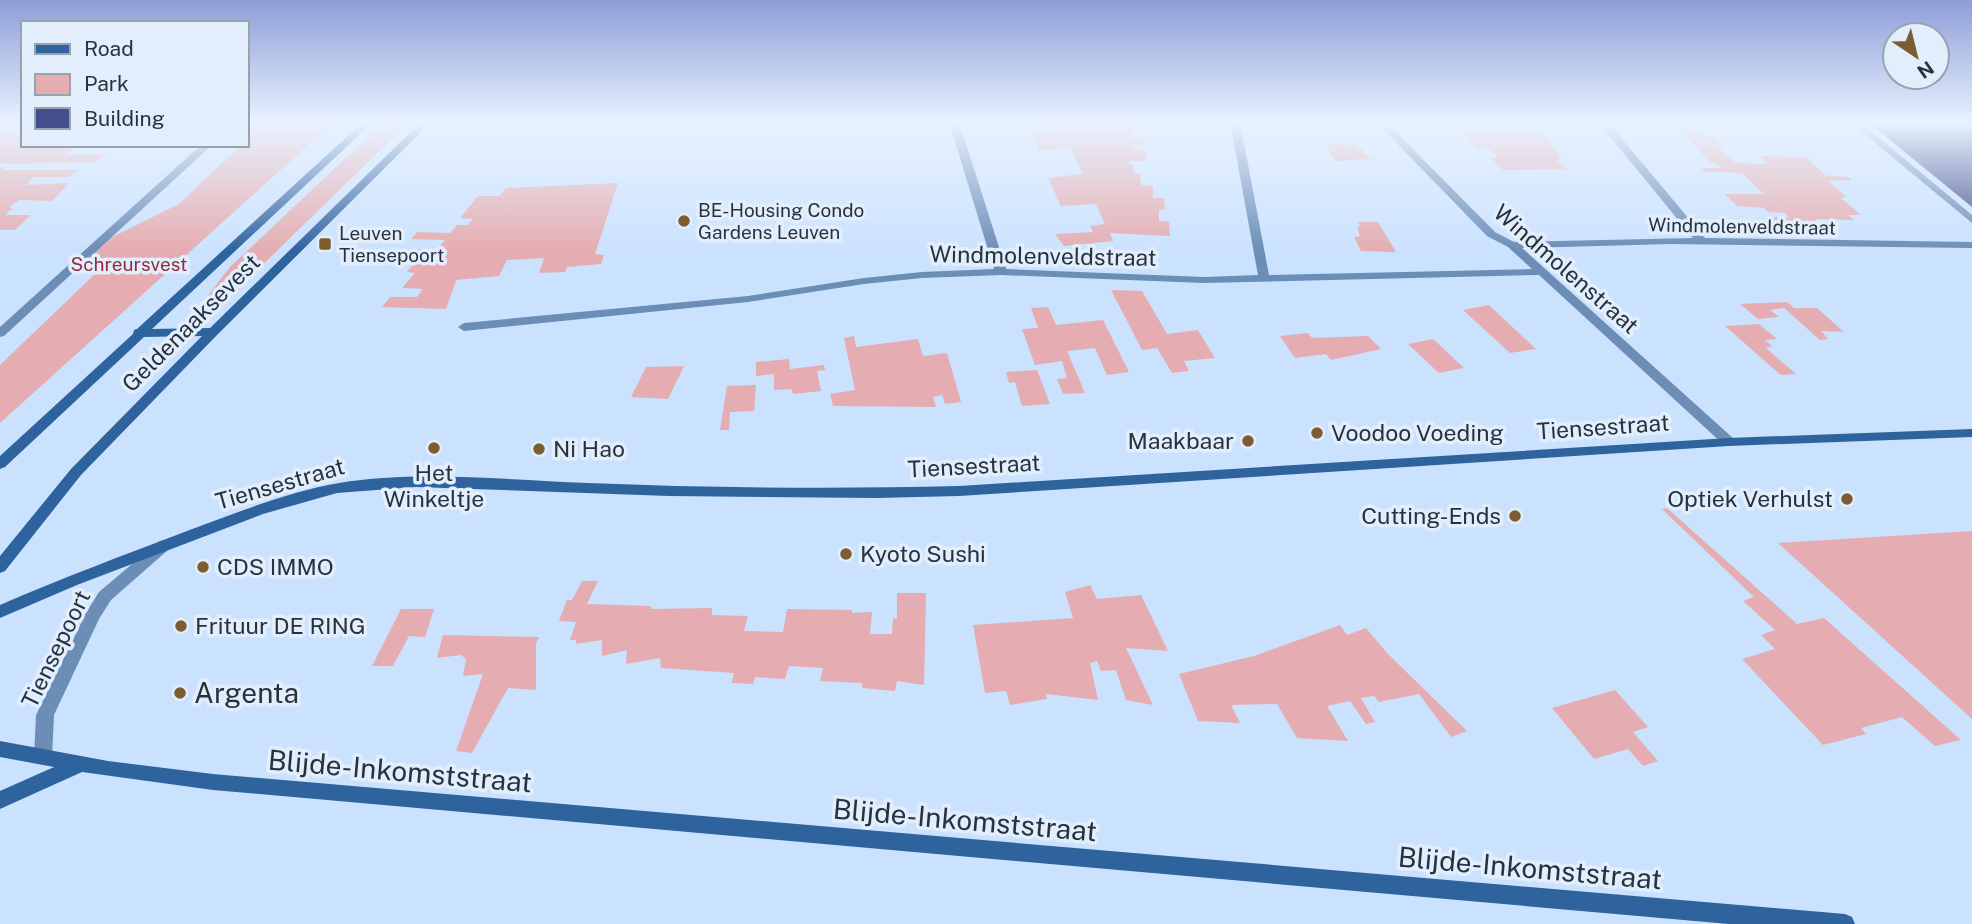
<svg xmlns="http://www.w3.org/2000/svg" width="1972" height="924" viewBox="0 0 1972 924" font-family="'Public Sans',sans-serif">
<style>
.green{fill:#e5adb1}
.building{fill:#44508e}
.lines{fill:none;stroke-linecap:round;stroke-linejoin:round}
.street{fill:#6b8db6;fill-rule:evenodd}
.secondary{fill:#2f639e;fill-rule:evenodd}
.poi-dot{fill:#7c5d32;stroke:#e3eefc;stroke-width:2.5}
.labels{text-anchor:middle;stroke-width:7;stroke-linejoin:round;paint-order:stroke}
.far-poi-label{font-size:19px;fill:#27323f;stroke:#e3eefc;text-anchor:start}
.far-street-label{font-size:19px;fill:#27323f;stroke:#e3eefc}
.far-park-label{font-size:19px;fill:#8f2d3f;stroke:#e3eefc}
.street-label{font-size:23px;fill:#27323f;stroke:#e3eefc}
.poi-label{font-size:23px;fill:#27323f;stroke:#e3eefc;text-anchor:start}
.near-poi-label{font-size:28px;fill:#27323f;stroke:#e3eefc;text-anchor:start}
.near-street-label{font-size:28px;fill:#27323f;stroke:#e3eefc}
</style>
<rect width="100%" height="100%" fill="#cbe2fe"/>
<g class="green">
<polygon points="0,122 19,122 2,134 23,134 23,145 113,145 74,148 64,155 107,154 95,162 0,164"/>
<polygon points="249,122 343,122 316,138 0,423 0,365 97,272 80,260 98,244 179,204 239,147 237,145 247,145"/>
<polygon points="384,122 409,122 246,281 207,311 196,311 230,267"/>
<polygon points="1025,122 1137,122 1138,129 1131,129 1132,139 1145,140 1145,145 1134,145 1134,149 1146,150 1146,161 1130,161 1130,165 1133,165 1134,173 1140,173 1141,185 1153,186 1153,198 1164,198 1165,209 1159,210 1159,221 1169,222 1170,236 1110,233 1113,241 1064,246 1055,234 1093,232 1090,226 1105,224 1096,204 1061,206 1048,178 1083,174 1071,148 1039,150 1033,133 1043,131 1038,124 1026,125"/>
<polygon points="1679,129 1699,129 1705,136 1713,136 1723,145 1717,146 1735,163 1769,164 1760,156 1806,157 1826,176 1848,177 1852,180 1828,181 1847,197 1841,198 1861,215 1848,215 1854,220 1815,219 1822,227 1782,227 1772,217 1789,217 1785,213 1768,212 1764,208 1737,206 1724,194 1764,194 1742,173 1705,172 1701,168 1721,168 1716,163 1710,162"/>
<polygon points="1541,131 1562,159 1556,160 1566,169 1503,170 1491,158 1498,157 1487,148 1477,148 1461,132"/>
<polygon points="1328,144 1356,145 1371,159 1337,161 1330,155"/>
<polygon points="0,167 6,167 2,170 78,170 69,177 34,177 26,185 69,183 52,201 19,200 9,207 13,208 5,215 31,215 15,230 0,230"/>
<polygon points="618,183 595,254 604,255 601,264 567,267 565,272 539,273 544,258 507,260 499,276 456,280 446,309 382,307 390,297 417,297 423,289 402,288 415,273 407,272 420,255 413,254 417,249 437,250 445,240 411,239 417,232 450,233 457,225 468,225 473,219 460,218 478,196 499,196 506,188"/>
<polygon points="1358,222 1378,222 1396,252 1361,251 1354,237 1360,236 1357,227 1360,227"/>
<polygon points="1111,290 1142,291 1167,334 1198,330 1215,358 1184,361 1189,371 1172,373 1157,348 1142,350"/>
<polygon points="1787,302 1794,308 1817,308 1844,332 1821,331 1828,339 1820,340 1784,308 1770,310 1779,317 1758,319 1740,304"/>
<polygon points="1489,305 1536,349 1510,353 1463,310"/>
<polygon points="1048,307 1056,325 1103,320 1129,372 1107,375 1095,348 1067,351 1085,393 1063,394 1057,379 1067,378 1062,361 1035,365 1022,329 1038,328 1031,308"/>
<polygon points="1759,324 1777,339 1765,340 1772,346 1766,348 1796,374 1781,375 1725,326"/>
<polygon points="1308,333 1312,338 1368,336 1381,349 1331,360 1326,354 1295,358 1280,336"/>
<polygon points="854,336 856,347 918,339 923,356 947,353 961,402 945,404 942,395 933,397 936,407 833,406 830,394 855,390 844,338"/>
<polygon points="1433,339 1464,368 1439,373 1408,344"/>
<polygon points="789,359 790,369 824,365 825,370 817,371 821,391 793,394 792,389 774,390 774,374 756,376 756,362"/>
<polygon points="684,366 668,399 631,397 646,367"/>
<polygon points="1037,370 1050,404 1022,406 1015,382 1009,383 1006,372"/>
<polygon points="756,385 754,411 730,412 729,430 720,430 727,386"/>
<polygon points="1667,508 1797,624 1824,618 1961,740 1935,746 1902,717 1861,728 1866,734 1823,745 1742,659 1775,649 1761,635 1775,630 1743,601 1754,597 1662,509"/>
<polygon points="1972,531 1972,719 1778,543"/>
<polygon points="582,581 598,581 587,604 651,606 651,609 712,608 712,615 748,616 744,631 783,632 787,609 852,610 852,613 872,612 870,634 892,634 893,619 897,618 897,593 926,593 924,685 897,681 895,691 862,688 862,683 820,681 823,668 789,666 785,679 755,677 753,684 732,683 734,673 661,668 660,658 626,664 627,650 602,656 602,640 576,644 576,640 570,640 576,622 559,621 567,600 572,600"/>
<polygon points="1090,585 1097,599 1141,595 1168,651 1126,648 1153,705 1126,700 1116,670 1101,671 1097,661 1090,663 1098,700 1046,694 1047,699 1010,705 1006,691 985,693 973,625 1073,618 1065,592"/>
<polygon points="401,609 434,609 425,637 409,636 393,666 372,666"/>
<polygon points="1340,625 1347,635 1366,628 1388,654 1467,731 1451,737 1419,694 1379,702 1374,696 1361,698 1375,722 1366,724 1350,701 1327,706 1348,741 1297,738 1277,704 1231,705 1240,723 1198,721 1179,674 1254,656"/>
<polygon points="443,635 539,637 536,644 536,690 508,688 472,753 456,751 483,674 463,676 466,659 461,655 437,658"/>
<polygon points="1615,690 1648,727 1633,732 1658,761 1643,766 1628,749 1594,759 1552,708"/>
</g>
<polygon class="building" points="1868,122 1972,122 1972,207"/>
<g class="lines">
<g class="street">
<polygon points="949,122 959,122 1006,269 1204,277 1258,275 1230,122 1240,122 1269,275 1532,269 1508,247 1487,236 1376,122 1386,122 1495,232 1514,242 1693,238 1598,122 1608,122 1705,238 1972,242 1972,248 1671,244 1522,248 1734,439 1736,442 1729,446 1724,445 1539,275 1204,283 1001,275 922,278 864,284 748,302 464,331 458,327 464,323 748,296 864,278 922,272 994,269"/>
<polygon points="1850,122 1860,122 1972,215 1972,223"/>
<polygon points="201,145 212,145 4,336 0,337 0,327"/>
<polygon points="163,540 168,542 171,546 168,550 111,600 99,619 54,715 52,757 49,763 43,765 37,763 34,757 36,715 86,613 99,592 158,542"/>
</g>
<g class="secondary">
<polygon points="363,122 373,122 152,329 210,328 421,122 431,122 217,335 81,475 5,571 0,573 0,556 71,469 202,336 144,337 5,467 0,469 0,456 133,334 134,330 137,329"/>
<path d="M 1972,429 L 1972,437 L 1729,446 L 959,496 L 876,498 L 669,496 L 416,487 L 337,493 L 263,514 L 77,585 L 0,618 L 0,605 C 62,578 124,555 187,531 C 236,513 287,492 339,483 C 416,470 509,480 588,483 C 711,488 835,489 959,486 L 1729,438 Z"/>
<polygon points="0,741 108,761 213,774 1845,914 1852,917 1855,924 1729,924 213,790 82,772 0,809 0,791 54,767 0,757"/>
</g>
</g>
<linearGradient id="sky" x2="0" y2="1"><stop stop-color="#8e9ed7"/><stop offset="0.49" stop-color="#e8f2ff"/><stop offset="1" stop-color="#e8f2ff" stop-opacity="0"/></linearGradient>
<rect width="1972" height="251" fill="url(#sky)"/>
<g class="poi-dot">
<circle cx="684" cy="221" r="7"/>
<rect x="318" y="237" width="14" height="14" rx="3.5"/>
<circle cx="1317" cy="433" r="7"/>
<circle cx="1248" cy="441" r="7"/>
<circle cx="434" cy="448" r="7"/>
<circle cx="539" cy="449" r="7"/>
<circle cx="1847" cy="499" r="7"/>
<circle cx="1515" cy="516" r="7"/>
<circle cx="846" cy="554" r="7"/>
<circle cx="203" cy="567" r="7"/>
<circle cx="181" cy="626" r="7"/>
<circle cx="180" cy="693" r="7"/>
</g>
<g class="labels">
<g class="far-poi-label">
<text x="698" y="217">BE-Housing Condo<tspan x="698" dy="22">Gardens Leuven</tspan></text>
<text x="339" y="240">Leuven<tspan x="339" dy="22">Tiensepoort</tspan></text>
</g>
<g class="far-street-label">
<text transform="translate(1742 226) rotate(1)" y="7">Windmolenveldstraat</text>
</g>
<g class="far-park-label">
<text x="129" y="271">Schreursvest</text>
</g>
<g class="street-label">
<text transform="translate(1043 256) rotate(1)" y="8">Windmolenveldstraat</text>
<text transform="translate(1566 269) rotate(41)" y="8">Windmolenstraat</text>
<text transform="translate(191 323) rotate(-45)" y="8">Geldenaaksevest</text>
<text transform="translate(1603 427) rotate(-4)" y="8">Tiensestraat</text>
<text transform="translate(974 466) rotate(-3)" y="8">Tiensestraat</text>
<text transform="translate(280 484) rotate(-16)" y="8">Tiensestraat</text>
<text transform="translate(56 649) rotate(-64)" y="8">Tiensepoort</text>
</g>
<g class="poi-label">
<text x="1331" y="441">Voodoo Voeding</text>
<text x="1234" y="449" text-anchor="end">Maakbaar</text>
<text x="553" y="457">Ni Hao</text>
<text x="434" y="481" text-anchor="middle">Het<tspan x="434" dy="26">Winkeltje</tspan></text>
<text x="1833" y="507" text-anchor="end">Optiek Verhulst</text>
<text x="1501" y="524" text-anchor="end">Cutting-Ends</text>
<text x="860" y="562">Kyoto Sushi</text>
<text x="217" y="575">CDS IMMO</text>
<text x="195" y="634">Frituur DE RING</text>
</g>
<g class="near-poi-label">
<text x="194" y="703">Argenta</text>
</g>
<g class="near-street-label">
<text transform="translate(400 771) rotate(5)" y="10">Blijde-Inkomststraat</text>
<text transform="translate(965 820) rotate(5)" y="10">Blijde-Inkomststraat</text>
<text transform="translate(1530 868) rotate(5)" y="10">Blijde-Inkomststraat</text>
</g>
</g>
<rect x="21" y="21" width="228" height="126" fill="#e3eefc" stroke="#98a3b0" stroke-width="2"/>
<rect x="35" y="44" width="35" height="10" fill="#2f639e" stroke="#98a3b0" stroke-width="2"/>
<text x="84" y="56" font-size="21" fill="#27323f">Road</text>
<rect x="35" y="74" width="35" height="21" fill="#e5adb1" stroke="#98a3b0" stroke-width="2"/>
<text x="84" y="91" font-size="21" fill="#27323f">Park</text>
<rect x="35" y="108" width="35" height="21" fill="#44508e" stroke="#98a3b0" stroke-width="2"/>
<text x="84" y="126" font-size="21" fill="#27323f">Building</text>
<g transform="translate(1916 56) rotate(145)"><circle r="33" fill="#e3eefc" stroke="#98a3b0" stroke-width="2"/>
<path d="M0-5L12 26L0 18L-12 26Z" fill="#7c5d32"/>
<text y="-10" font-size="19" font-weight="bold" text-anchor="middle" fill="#27323f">N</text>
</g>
</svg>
